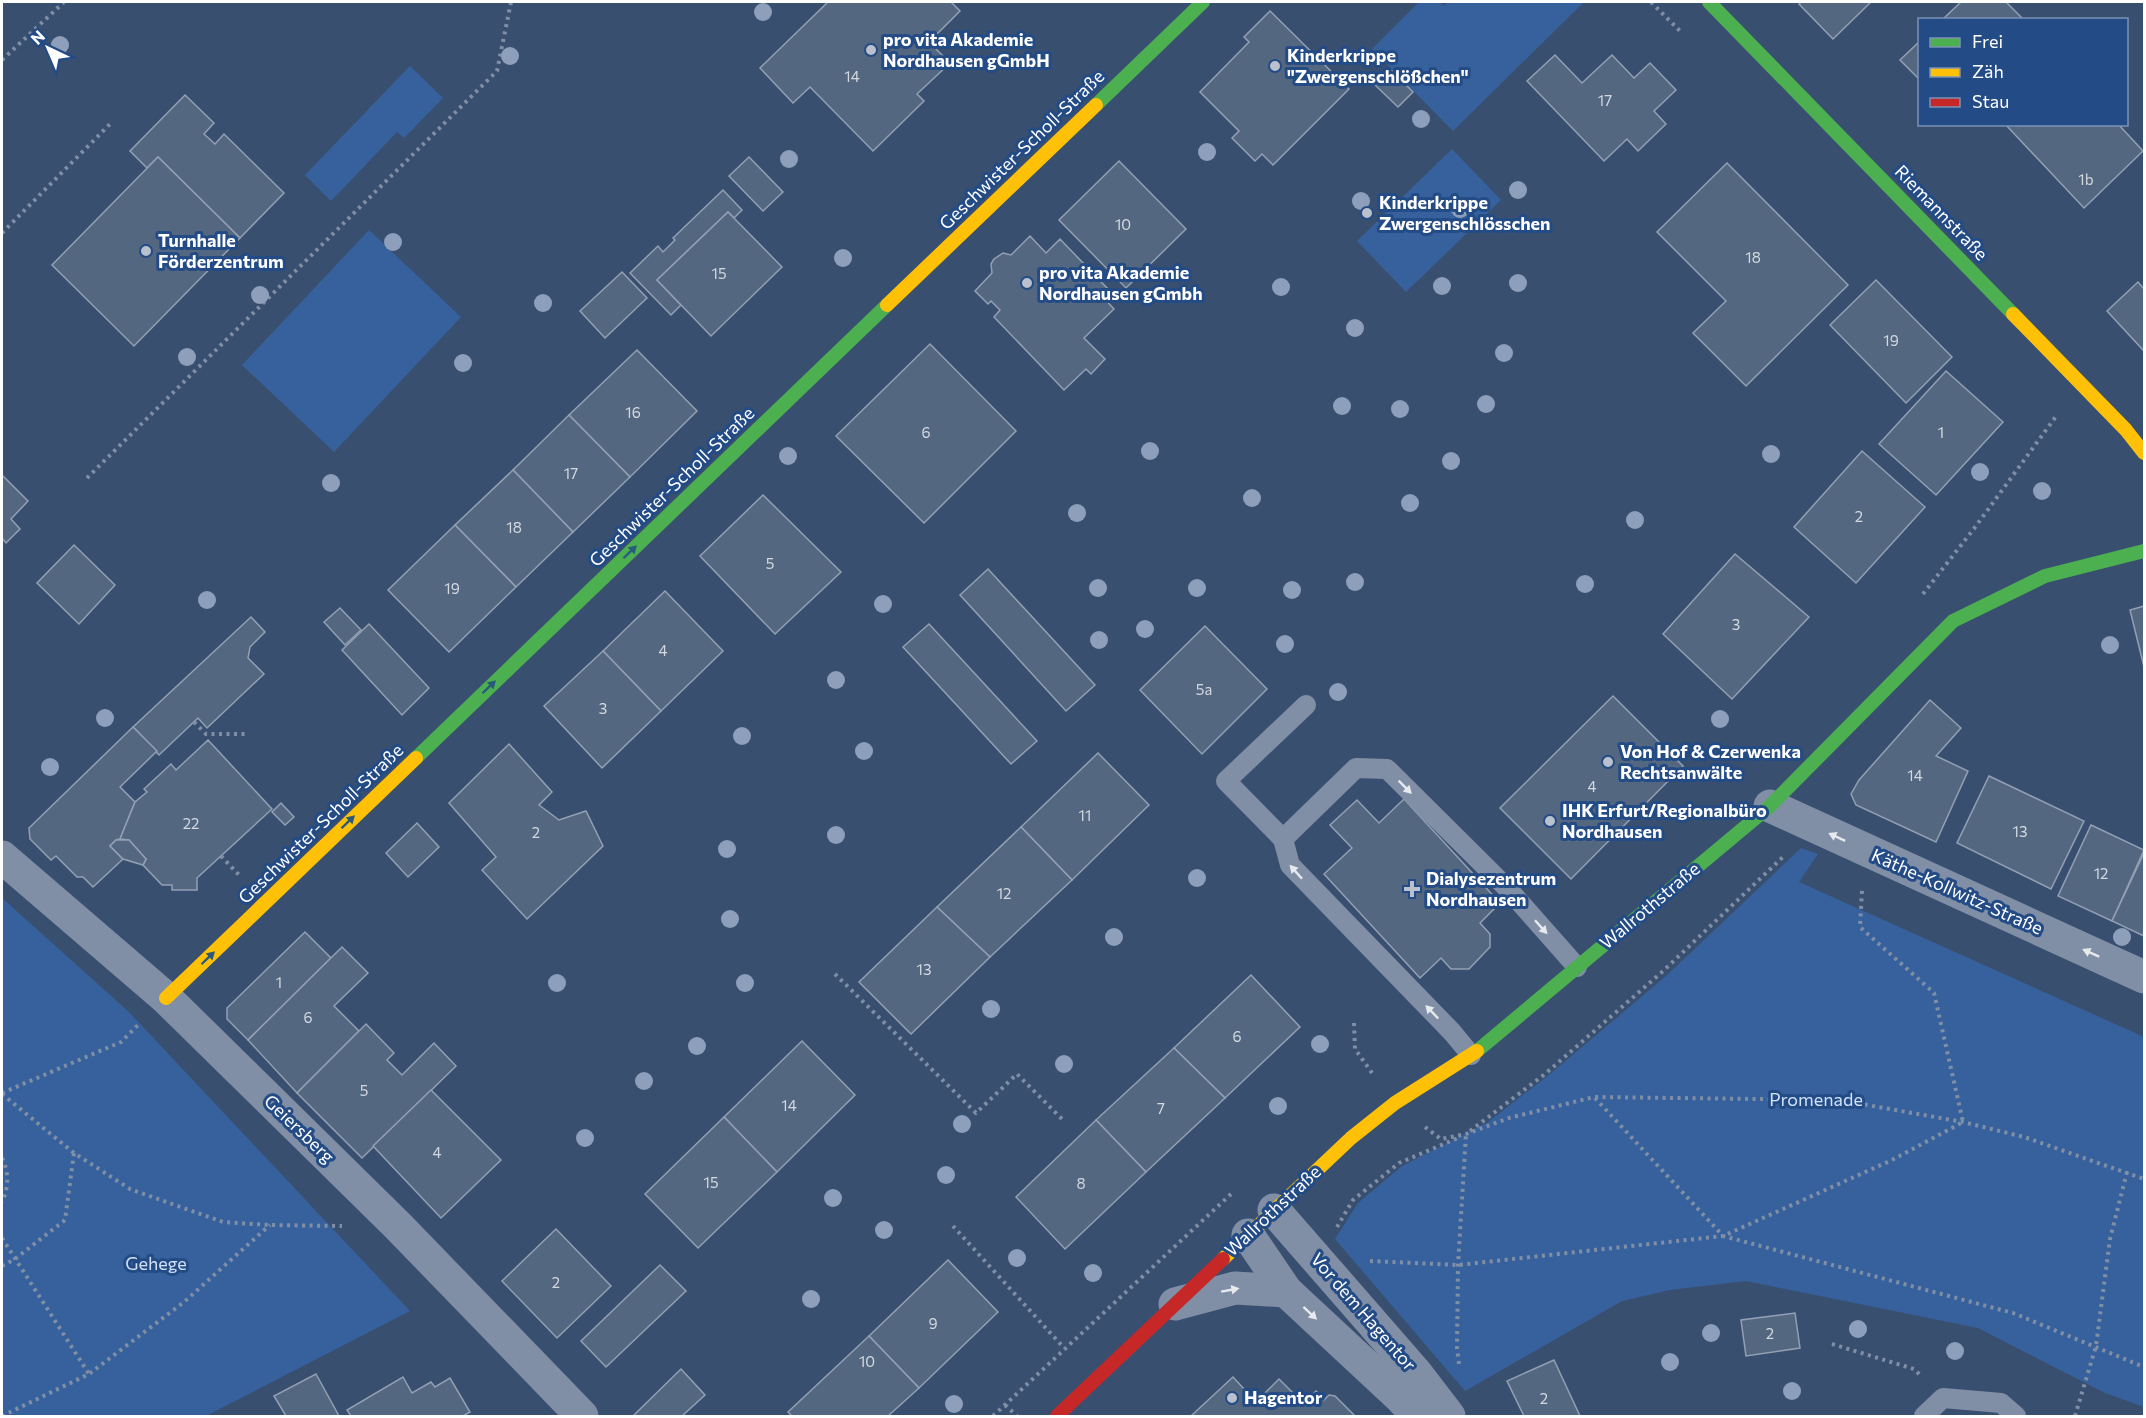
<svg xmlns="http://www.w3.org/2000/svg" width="2146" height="1418" viewBox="0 0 2146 1418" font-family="Commissioner,sans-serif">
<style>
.green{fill:#37619c}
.building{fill:#546780;stroke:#93a0b4;stroke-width:1.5}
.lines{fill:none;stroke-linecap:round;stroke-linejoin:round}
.path{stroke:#808fa6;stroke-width:4;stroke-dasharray:3 4.5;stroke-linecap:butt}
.lane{stroke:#808fa6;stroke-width:20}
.street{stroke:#808fa6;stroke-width:33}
.fast{stroke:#4caf50;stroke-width:14}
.slow{stroke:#ffc107;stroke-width:14}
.jam{stroke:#c62828;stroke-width:14}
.tree{fill:#8d9fba}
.oneway{fill:#295a7e}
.oneway2{fill:#e6e9ed}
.poi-dot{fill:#bac1cd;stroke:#234b86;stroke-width:2}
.labels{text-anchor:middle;stroke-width:6;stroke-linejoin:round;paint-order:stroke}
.number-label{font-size:15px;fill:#d4d9df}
.poi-label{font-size:18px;font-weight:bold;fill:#fff;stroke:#234b86;text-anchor:start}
.street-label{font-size:18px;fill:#fff;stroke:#234b86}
.park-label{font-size:18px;fill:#d1e1f7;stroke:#234b86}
</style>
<rect width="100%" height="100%" fill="#394f70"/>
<g class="green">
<polygon points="1419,2 1439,2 1444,6 1448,2 1584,2 1453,131 1372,49"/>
<polygon points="410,66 443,98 404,138 397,132 331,201 305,175"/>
<polygon points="1452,149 1501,200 1406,292 1357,241"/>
<polygon points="369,230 461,317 334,452 242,365"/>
<polygon points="1801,848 1818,854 1799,882 2144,1037 2144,1407 2105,1393 1978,1328 1746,1281 1670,1290 1622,1301 1465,1391 1335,1239 1358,1203 1402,1166 1488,1122 1550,1074 1666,976"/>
<polygon points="2,898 129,1012 410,1311 206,1416 2,1416"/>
</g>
<g class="building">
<polygon points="828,2 951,2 960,11 929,42 950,63 917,94 924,101 873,151 810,87 793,103 760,68"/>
<polygon points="1802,2 1871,2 1833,39 1799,4"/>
<polygon points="1961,2 2006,2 2024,20 1942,20"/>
<polygon points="1270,11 1349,89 1273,165 1262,154 1255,161 1232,138 1239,131 1200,92 1249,42 1244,37"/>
<polygon points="1920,41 1920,80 1900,60"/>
<polygon points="1555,55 1582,83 1612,55 1634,78 1650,63 1676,90 1654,111 1666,124 1638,151 1627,139 1604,161 1527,81"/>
<polygon points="1389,68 1413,92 1398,107 1374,84"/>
<polygon points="185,95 214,123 204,134 215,144 224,134 284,193 240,238 158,157 147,168 130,151"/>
<polygon points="2005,124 2118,124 2143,151 2084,208"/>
<polygon points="158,157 240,238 134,346 52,265"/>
<polygon points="749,157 783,192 763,211 729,176"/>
<polygon points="1119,161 1186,229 1126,288 1059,220"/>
<polygon points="1727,163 1848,285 1746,386 1693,333 1726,301 1657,232"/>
<polygon points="723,190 742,210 734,218 728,212 657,280 681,305 671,315 630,273 658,246 663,252 675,240 673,238"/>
<polygon points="728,212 782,267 711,336 657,280"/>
<polygon points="1030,236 1046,253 1060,239 1108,289 1101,295 1114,309 1084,338 1105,359 1091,374 1086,369 1064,390 994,317 1000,310 991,301 988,304 975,291 992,273 991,264 994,259 1003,253 1011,255"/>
<polygon points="622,272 647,298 605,338 580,311"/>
<polygon points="1876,280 1952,357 1906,403 1830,325"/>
<polygon points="2138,282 2144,289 2144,351 2107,311"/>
<polygon points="930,344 1016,431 924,523 836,436"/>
<polygon points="637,350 697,411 630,477 569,415"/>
<polygon points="1946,371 2003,422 1936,495 1879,444"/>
<polygon points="569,415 630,477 573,532 513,470"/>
<polygon points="1862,451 1925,507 1856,583 1794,527"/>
<polygon points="513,470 573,532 516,587 455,525"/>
<polygon points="2,475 28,501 11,519 20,529 6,543 2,538"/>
<polygon points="763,495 841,572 775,634 700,556"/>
<polygon points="455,525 516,587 449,652 388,590"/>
<polygon points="74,545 115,585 79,624 37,583"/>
<polygon points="1735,554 1809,617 1732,699 1663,634"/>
<polygon points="988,569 1095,685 1066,711 960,595"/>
<polygon points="665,591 723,651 661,711 603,651"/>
<polygon points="2144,606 2144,667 2130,610"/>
<polygon points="340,608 361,630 345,645 324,622"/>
<polygon points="251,617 265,632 250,647 248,658 264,674 207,728 198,718 159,755 133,727"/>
<polygon points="369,624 429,688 402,715 342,650"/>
<polygon points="929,624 1037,741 1011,764 903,647"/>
<polygon points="1205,626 1267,689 1202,754 1140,690"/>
<polygon points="603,651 661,711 602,768 544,706"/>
<polygon points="1613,696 1683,766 1571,879 1500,808"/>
<polygon points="1930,700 1961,728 1936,756 1968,771 1936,842 1856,805 1851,794 1859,780"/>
<polygon points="133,727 157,751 120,787 135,802 120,839 116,840 110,846 123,859 93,887 83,877 77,877 56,856 51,860 30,839 29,828"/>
<polygon points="208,740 272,809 197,878 197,890 172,890 172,885 162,885 143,865 146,859 129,840 120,839 135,802 147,792 144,789 171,764 176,770"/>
<polygon points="509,744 552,792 539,805 559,820 586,811 603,846 527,919 482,870 496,857 449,803"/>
<polygon points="1098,753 1149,805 1072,880 1021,827"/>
<polygon points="1989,776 2084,821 2051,889 1957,843"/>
<polygon points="1404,799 1500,903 1480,923 1490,934 1490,947 1469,969 1451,969 1441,958 1420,978 1324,874 1352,848 1330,825 1357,800 1379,823"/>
<polygon points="281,803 294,817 285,825 272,812"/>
<polygon points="417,823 439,847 408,877 386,853"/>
<polygon points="2091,825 2144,850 2112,921 2058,896"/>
<polygon points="1021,827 1072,880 990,957 937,907"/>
<polygon points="116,840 129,840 146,859 143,865 123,859 110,846"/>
<polygon points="2144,853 2144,936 2112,921"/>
<polygon points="937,907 990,957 911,1034 859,982"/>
<polygon points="305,932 331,958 248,1040 227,1019 227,1008"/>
<polygon points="342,947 368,973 334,1006 359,1031 297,1093 248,1040"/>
<polygon points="1251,975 1300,1027 1225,1098 1174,1048"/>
<polygon points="366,1024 394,1053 387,1060 402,1075 434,1043 456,1066 362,1158 297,1093"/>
<polygon points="802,1041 855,1095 777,1172 724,1117"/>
<polygon points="1174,1048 1225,1098 1146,1172 1096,1120"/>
<polygon points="431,1090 501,1160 441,1218 373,1146"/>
<polygon points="724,1117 777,1172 698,1248 645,1194"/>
<polygon points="1096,1120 1146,1172 1065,1249 1016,1197"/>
<polygon points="556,1229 611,1286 557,1338 502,1281"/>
<polygon points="948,1260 998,1312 919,1388 869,1336"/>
<polygon points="660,1265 686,1291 606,1367 581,1341"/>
<polygon points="1795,1313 1800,1348 1746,1356 1741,1320"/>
<polygon points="869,1336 919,1388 888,1416 792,1416 788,1412"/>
<polygon points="1554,1360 1580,1416 1524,1416 1507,1381"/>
<polygon points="681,1369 705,1395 682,1416 636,1416 634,1415"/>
<polygon points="316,1374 339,1416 286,1416 274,1396"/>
<polygon points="403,1377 412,1393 431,1382 435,1387 450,1378 470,1412 463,1416 351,1416 347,1410"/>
<polygon points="1233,1377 1256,1402 1279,1379 1303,1403 1316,1391 1324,1400 1329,1395 1335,1396 1355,1416 1191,1416"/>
</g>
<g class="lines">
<g class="path">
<polyline points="1651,2 1680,31"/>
<polyline points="2,60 64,2"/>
<polyline points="2,233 111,123"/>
<polyline points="87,478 497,71 511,2"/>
<polyline points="1923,594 1976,526 2057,415"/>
<polyline points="194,722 206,734 246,734"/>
<polyline points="221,856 240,876"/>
<polyline points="835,974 976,1113 1017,1074 1064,1121"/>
<polyline points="1354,1023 1355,1049 1372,1073"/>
<polyline points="2,1093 121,1042 139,1024"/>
<polyline points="2,1094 74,1153 130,1189 223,1222 270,1225 342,1226"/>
<polyline points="1595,1098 1723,1236 2013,1313 2144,1367"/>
<polyline points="1425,1127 1441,1139 1466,1134 1509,1118 1594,1097 1839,1100 1963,1122 2024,1137 2144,1179"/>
<polyline points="1470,1131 1545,1074 1662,972 1784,856"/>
<path d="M 2,1158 C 9,1172 9,1187 2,1202"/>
<polyline points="953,1226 1064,1348"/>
<polyline points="1337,1227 1353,1200 1399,1163 1458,1138"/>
<polyline points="2,1238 89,1374"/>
<polyline points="1370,1261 1458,1265 1723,1236 1892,1160 1963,1122 1934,993 1860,927 1862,890"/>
<polyline points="2,1266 15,1259 65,1220 74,1153"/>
<polyline points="1832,1344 1914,1369 1921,1376"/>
<polyline points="1459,1364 1457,1348 1458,1265 1466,1134"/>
<polyline points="1005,1405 1017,1416"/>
<polyline points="2,1416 89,1374 184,1302 270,1225"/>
<polyline points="993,1416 1231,1194"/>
<polyline points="2075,1416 2096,1346 2110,1239 2127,1172"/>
</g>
<g class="lane">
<polyline points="1283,839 1226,781 1306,705"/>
<polyline points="1471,1055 1452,1032 1290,865 1283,839 1356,768 1387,769 1509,890 1577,967"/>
<polyline points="1924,1416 1943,1398 2001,1403 2016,1416"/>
</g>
<g class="street">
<polyline points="1770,806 2144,977"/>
<polyline points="2,857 166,998 398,1226 582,1416"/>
<polyline points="1274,1210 1416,1373 1449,1416"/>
<polyline points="1248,1235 1286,1291 1400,1397 1418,1416"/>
<polyline points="1175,1304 1235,1288 1286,1291"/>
</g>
<g class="fast">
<polyline points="1709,2 2013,314"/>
<polyline points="1096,105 1203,2"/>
<polyline points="416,758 887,305"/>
<polyline points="1477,1051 1770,806 1953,621 2045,576 2144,551"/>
</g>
<g class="slow">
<polyline points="887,305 1096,105"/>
<polyline points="2013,314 2126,430 2144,453"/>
<polyline points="166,998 416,758"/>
<polyline points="1223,1259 1351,1138 1395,1103 1477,1051"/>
</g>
<polyline class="jam" points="1057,1416 1223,1259"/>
</g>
<g class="tree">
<circle cx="763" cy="12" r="9"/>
<circle cx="60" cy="45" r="9"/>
<circle cx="510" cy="56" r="9"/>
<circle cx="1421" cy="119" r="9"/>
<circle cx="1207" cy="152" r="9"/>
<circle cx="789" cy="159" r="9"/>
<circle cx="1518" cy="190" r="9"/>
<circle cx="1361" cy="201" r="9"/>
<circle cx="1460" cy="209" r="9"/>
<circle cx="393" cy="242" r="9"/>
<circle cx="843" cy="258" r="9"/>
<circle cx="1518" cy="283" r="9"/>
<circle cx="1442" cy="286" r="9"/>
<circle cx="1281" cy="287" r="9"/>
<circle cx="260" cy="295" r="9"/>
<circle cx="543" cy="303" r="9"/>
<circle cx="1355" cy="328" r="9"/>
<circle cx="1504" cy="353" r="9"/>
<circle cx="187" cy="357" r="9"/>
<circle cx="463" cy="363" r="9"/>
<circle cx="1486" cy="404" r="9"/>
<circle cx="1342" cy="406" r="9"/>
<circle cx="1400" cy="409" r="9"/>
<circle cx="1150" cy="451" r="9"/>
<circle cx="1771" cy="454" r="9"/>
<circle cx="788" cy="456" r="9"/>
<circle cx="1451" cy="461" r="9"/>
<circle cx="1980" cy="472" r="9"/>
<circle cx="331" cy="483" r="9"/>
<circle cx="2042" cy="491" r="9"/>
<circle cx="1252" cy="498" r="9"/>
<circle cx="1410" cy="503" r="9"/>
<circle cx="1077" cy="513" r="9"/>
<circle cx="1635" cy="520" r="9"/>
<circle cx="1355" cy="582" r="9"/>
<circle cx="1585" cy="584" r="9"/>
<circle cx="1098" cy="588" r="9"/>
<circle cx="1197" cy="588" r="9"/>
<circle cx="1292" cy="590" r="9"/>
<circle cx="207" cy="600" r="9"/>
<circle cx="883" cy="604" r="9"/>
<circle cx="1145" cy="629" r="9"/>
<circle cx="1099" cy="640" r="9"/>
<circle cx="1285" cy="644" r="9"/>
<circle cx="2110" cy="645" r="9"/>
<circle cx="836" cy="680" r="9"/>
<circle cx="1338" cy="692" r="9"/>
<circle cx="105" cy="718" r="9"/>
<circle cx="1720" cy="719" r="9"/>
<circle cx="742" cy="736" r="9"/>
<circle cx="864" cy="751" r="9"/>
<circle cx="50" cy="767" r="9"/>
<circle cx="836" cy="835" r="9"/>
<circle cx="727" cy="849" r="9"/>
<circle cx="1197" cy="878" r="9"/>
<circle cx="730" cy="919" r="9"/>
<circle cx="1114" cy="937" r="9"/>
<circle cx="2122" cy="937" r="9"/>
<circle cx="557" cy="983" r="9"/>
<circle cx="745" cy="983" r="9"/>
<circle cx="991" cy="1009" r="9"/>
<circle cx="1320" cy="1044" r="9"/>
<circle cx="697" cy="1046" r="9"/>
<circle cx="1064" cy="1064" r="9"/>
<circle cx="644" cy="1081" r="9"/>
<circle cx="1278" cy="1106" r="9"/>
<circle cx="962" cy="1124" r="9"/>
<circle cx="585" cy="1138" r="9"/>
<circle cx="946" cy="1175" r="9"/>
<circle cx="833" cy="1198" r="9"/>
<circle cx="884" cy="1230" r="9"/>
<circle cx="1017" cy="1258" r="9"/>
<circle cx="1093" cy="1273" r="9"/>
<circle cx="811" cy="1299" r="9"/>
<circle cx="1858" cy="1329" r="9"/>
<circle cx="1711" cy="1333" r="9"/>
<circle cx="1955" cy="1351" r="9"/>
<circle cx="1670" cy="1362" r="9"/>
<circle cx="1792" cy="1391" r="9"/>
<circle cx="954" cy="1404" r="9"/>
</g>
<defs><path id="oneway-solid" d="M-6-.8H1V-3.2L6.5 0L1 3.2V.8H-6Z" transform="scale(1.5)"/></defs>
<g class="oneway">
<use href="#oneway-solid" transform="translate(630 552) rotate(-44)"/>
<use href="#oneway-solid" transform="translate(489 687) rotate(-44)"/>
<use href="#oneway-solid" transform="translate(348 822) rotate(-44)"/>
<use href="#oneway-solid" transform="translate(208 958) rotate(-44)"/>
</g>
<g class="oneway2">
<use href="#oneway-solid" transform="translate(1405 787) rotate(45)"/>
<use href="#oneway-solid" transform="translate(1837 837) rotate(-155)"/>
<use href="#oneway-solid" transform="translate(1296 872) rotate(-132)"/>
<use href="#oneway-solid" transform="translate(1541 927) rotate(48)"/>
<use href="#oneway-solid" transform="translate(2091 953) rotate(-156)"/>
<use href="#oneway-solid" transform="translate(1432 1012) rotate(-134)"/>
<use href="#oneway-solid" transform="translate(1230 1290) rotate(-10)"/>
<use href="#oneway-solid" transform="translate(1310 1313) rotate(43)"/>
</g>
<g class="poi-dot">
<circle cx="871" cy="50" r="6"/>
<circle cx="1275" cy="66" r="6"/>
<circle cx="1367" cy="213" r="6"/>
<circle cx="146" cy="251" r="6"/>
<circle cx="1027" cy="283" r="6"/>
<circle cx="1608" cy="762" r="6"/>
<circle cx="1550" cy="821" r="6"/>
<path d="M1409 880h6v6h6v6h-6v6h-6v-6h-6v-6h6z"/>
<circle cx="1232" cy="1398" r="6"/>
</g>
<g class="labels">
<g class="number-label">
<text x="852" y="82">14</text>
<text x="1605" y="106">17</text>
<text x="2086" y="185">1b</text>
<text x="1123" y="230">10</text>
<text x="1753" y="263">18</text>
<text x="719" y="279">15</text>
<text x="1891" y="346">19</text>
<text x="633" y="418">16</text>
<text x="926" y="438">6</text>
<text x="1941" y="438">1</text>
<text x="571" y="479">17</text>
<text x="1859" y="522">2</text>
<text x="514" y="533">18</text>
<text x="770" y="569">5</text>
<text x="452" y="594">19</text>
<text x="1736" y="630">3</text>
<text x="663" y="656">4</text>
<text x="1204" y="695">5a</text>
<text x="603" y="714">3</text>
<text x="1915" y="781">14</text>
<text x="1592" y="792">4</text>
<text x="1085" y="821">11</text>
<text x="191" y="829">22</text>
<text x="2020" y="837">13</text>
<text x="536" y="838">2</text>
<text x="2101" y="879">12</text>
<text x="1004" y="899">12</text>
<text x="924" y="975">13</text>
<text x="279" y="988">1</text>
<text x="308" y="1023">6</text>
<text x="1237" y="1042">6</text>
<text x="364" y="1096">5</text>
<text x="789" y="1111">14</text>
<text x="1161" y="1114">7</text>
<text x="437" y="1158">4</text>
<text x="711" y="1188">15</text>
<text x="1081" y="1189">8</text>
<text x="556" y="1288">2</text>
<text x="933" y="1329">9</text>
<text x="1770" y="1339">2</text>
<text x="867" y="1367">10</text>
<text x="1544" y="1404">2</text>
</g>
<g class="poi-label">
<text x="883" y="46">pro vita Akademie<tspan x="883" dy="21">Nordhausen gGmbH</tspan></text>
<text x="1287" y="62">Kinderkrippe<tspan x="1287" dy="21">"Zwergenschlößchen"</tspan></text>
<text x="1379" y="209">Kinderkrippe<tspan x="1379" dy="21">Zwergenschlösschen</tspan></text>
<text x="158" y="247">Turnhalle<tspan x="158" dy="21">Förderzentrum</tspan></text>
<text x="1039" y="279">pro vita Akademie<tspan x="1039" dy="21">Nordhausen gGmbh</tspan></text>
<text x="1620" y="758">Von Hof &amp; Czerwenka<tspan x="1620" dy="21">Rechtsanwälte</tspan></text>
<text x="1562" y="817">IHK Erfurt/Regionalbüro<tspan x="1562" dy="21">Nordhausen</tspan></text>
<text x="1426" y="885">Dialysezentrum<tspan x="1426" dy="21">Nordhausen</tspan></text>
<text x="1244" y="1404">Hagentor</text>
</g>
<g class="street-label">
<text transform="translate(1022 150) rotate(-44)" y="6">Geschwister-Scholl-Straße</text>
<text transform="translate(1941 213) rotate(46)" y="6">Riemannstraße</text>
<text transform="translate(672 487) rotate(-44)" y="6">Geschwister-Scholl-Straße</text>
<text transform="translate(321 824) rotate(-44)" y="6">Geschwister-Scholl-Straße</text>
<text transform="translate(1957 892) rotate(24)" y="6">Käthe-Kollwitz-Straße</text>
<text transform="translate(1650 906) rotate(-40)" y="6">Wallrothstraße</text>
<text transform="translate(299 1129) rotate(44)" y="6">Geiersberg</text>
<text transform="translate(1273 1211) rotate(-43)" y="6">Wallrothstraße</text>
<text transform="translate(1363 1312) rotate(49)" y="6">Vor dem Hagentor</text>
</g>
<g class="park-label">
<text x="1816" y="1106">Promenade</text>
<text x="156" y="1270">Gehege</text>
</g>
</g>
<rect width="2146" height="1418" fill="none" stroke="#ffffff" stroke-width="6"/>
<rect x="1918" y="18" width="210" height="108" fill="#234b86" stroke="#7b93b6" stroke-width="1.5"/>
<rect x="1930" y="38" width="30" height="9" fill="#4caf50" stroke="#7b93b6" stroke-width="1.5"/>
<text x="1972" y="48" font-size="18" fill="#ffffff">Frei</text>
<rect x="1930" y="68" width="30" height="9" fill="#ffc107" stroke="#7b93b6" stroke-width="1.5"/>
<text x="1972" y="78" font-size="18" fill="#ffffff">Zäh</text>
<rect x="1930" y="98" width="30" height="9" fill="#c62828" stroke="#7b93b6" stroke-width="1.5"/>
<text x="1972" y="108" font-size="18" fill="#ffffff">Stau</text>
<g transform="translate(48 48) rotate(316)" stroke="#234b86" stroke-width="4.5" paint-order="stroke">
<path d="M0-4.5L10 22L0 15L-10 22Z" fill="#ffffff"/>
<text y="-9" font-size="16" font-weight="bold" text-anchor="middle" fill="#ffffff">N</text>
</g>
</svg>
